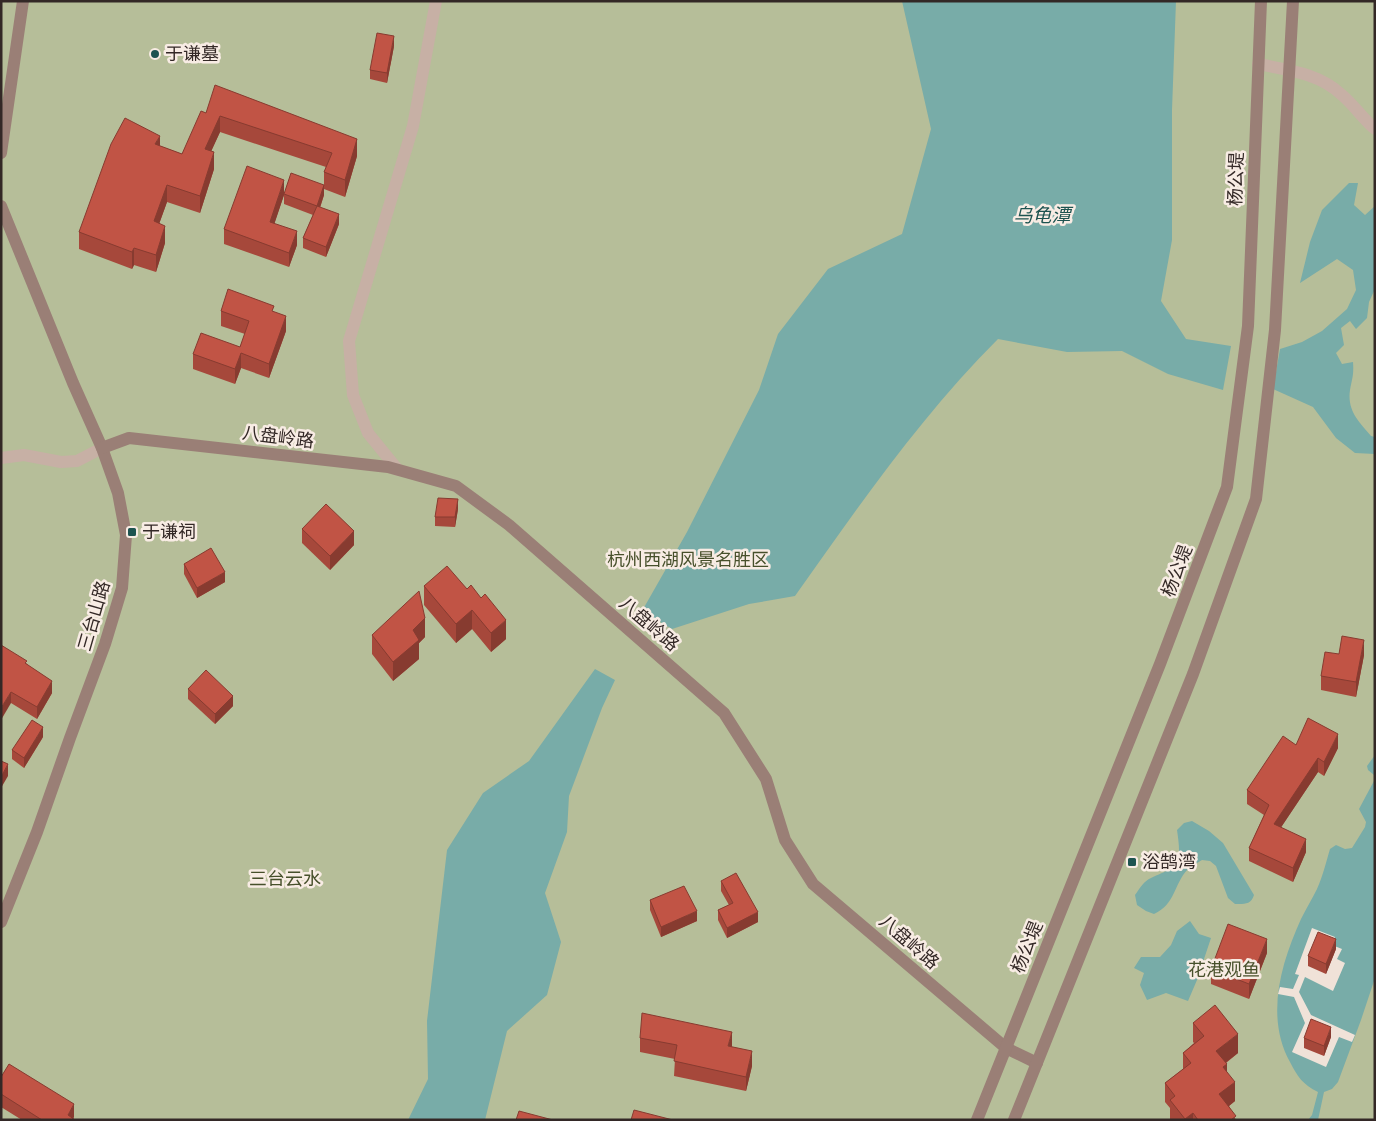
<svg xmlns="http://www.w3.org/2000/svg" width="1376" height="1121" viewBox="0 0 1376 1121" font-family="'Open Sans','Noto Sans SC',sans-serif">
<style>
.green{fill:#b6be99}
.water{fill:#78aca8}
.pier{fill:#f0e2d8}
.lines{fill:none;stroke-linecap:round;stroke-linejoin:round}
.street{stroke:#c7b0a5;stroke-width:12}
.secondary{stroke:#9a7f76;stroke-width:12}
.wall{fill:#a6483b}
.shaded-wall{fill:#873b30}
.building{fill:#c15445;stroke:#873b30}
.poi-dot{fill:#1d5350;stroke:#f8ece4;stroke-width:2}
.labels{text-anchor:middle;stroke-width:5;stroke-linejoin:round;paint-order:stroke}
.poi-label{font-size:18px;fill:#332826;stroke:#f8ece4;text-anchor:start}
.street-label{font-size:18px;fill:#332826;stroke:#f8ece4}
.park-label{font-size:18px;fill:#47502b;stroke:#f8ece4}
.water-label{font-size:19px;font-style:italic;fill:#1d5350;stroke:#f8ece4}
</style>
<rect width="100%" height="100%" fill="#f0e2d8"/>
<rect class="green" x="1" y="1" width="1374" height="1119"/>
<g class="water">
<path d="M 902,1 L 1176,1 L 1172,110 L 1172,240 L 1161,301 L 1186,339 L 1231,346 L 1223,390 L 1168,374 L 1122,351 L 1067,352 L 998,339 C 920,417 858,507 795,596 L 749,604 L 672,629 L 642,611 L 687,532 L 759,390 L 778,334 L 828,269 L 902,234 L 931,129 Z"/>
<path d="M 1349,183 L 1358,183 L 1354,205 L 1365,215 L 1375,206 L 1375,289 L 1369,302 L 1367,318 L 1356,329 L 1350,321 L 1341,328 L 1344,345 L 1336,353 L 1342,364 L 1353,362 C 1354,375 1352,379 1350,390 C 1347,411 1359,422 1371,436 L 1375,437 L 1375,454 L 1355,453 L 1336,438 L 1313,407 L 1273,389 L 1280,349 L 1302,342 L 1322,331 L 1347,309 L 1356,290 L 1353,270 L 1337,259 L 1300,283 L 1310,242 L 1322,210 Z"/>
<polygon points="595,669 615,680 602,708 569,796 567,832 545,893 561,942 547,995 507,1031 485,1120 408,1120 428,1079 427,1021 447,850 483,793 529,761"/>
<path d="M 1375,755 L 1375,978 L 1361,1020 L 1338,1082 L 1332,1089 L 1324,1092 L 1318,1120 L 1308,1120 L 1312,1115 L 1318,1092 C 1303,1085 1297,1076 1290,1062 C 1265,1017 1281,963 1301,919 C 1306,909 1312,899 1317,889 C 1323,876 1326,862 1330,849 L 1336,845 L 1345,849 L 1352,848 L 1365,827 L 1366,822 L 1359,809 L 1375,779 L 1374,775 L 1368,770 L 1367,766 Z"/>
<path d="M 1192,821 L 1209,831 L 1223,843 L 1254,895 C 1251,905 1244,904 1235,904 L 1228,898 L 1216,866 L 1210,861 L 1202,860 C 1197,863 1192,866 1188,869 C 1173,885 1176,904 1154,914 L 1146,911 L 1137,905 L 1135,895 C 1140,888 1144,881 1151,878 C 1165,871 1180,869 1179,850 C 1179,844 1178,837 1177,830 L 1184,823 Z"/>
<polygon points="1190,921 1199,934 1211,938 1197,980 1188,1001 1166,993 1147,1000 1140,985 1144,973 1134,968 1141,957 1160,957 1171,945 1177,931"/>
</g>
<polygon class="pier" points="1312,928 1335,937 1332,945 1342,949 1337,959 1345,963 1333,991 1305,977 1299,992 1311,1015 1355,1035 1352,1042 1339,1037 1326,1067 1292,1052 1305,1023 1294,997 1278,994 1280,987 1293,989 1299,975 1295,974"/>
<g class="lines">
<g class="street">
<path d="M 1258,64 C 1288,70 1319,73 1342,95 C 1354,105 1363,119 1375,129"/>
<polyline points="1,458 24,455 61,462 77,461 102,448"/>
<polyline points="398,470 368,433 353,395 349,341 413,126 436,1"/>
</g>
<g class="secondary">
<polyline points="1,153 23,1"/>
<polyline points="1,206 73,383 102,448 118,493 126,535 122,588 105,644 70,738 37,832 1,922"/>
<polyline points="102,448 129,438 388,467 456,486 509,525 724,713 766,779 785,840 813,884 1006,1048 1037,1063"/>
<polyline points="977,1120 1160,664 1227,487 1248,326 1261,1"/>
<polyline points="1014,1120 1193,674 1256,499 1275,330 1293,1"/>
</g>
</g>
<g class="wall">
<polygon points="394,46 387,83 370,79 370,70"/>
<polygon points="206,113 357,139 357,156 345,197 324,189 324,195 320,208 339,224 326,257 303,248 303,238 313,215 284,204 284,195 274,224 297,245 289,267 224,244 224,229 284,194 324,185 324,172 326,167 220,132 211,151 214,169 200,213 167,202 159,224 165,243 156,272 134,265 132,269 79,249 79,232 160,146 182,154"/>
<polygon points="221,311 274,312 286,331 269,378 241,368 235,384 193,369 193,354 240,347 245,334 221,326"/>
<polygon points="458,509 455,527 435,526 435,517"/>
<polygon points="302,529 354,545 330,570 302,543"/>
<polygon points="184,564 225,582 197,598 184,574"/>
<polygon points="424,586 467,589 481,598 506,639 491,652 472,629 456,643 424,605"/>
<polygon points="372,635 425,637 419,643 419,659 393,681 372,654"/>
<polygon points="1,645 27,664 52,693 37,719 11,703"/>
<polygon points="1339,654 1364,655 1356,697 1321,690 1321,676"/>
<polygon points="188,689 233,706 215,724 188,699"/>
<polygon points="43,737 24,768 12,759 12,750"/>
<polygon points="1296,745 1338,748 1324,776 1318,772 1281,827 1306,852 1293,882 1249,861 1249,848 1264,815 1247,804 1247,790"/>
<polygon points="721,881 758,922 727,938 718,920 718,910 729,905 721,891"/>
<polygon points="650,900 697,921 661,937 650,910"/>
<polygon points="1336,949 1326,974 1308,966 1308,956"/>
<polygon points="1267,953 1249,999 1211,984 1211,969"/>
<polygon points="1193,1023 1238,1053 1226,1063 1227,1072 1235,1101 1229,1106 1236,1120 1171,1120 1170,1119 1170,1108 1165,1102 1165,1083 1183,1069 1183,1053 1194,1043 1193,1042"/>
<polygon points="1331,1037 1324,1056 1304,1048 1304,1038"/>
<polygon points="640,1038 732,1047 752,1066 746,1091 674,1076 675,1059 640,1052"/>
<polygon points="1,1077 74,1117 73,1118 75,1120 22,1120 1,1107"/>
</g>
<g class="shaded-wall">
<polygon points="394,36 394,46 387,83 387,73"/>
<polygon points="220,116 220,132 205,165 205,149"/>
<polygon points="160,136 160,152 155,144"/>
<polygon points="357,139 357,156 345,197 345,180"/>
<polygon points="214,152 214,169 200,213 200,196"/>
<polygon points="284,180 284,195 270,237 270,222"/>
<polygon points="167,185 167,202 154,238 154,221"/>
<polygon points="324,185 324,195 317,216 317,206"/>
<polygon points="339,214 339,224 326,257 326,247"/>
<polygon points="165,226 165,243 156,272 156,255"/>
<polygon points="297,231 297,245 289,267 289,253"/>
<polygon points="134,248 134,265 132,269 132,252"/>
<polygon points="286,316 286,331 269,378 269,364"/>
<polygon points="241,353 241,368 235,384 235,369"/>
<polygon points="458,499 458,509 455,527 455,517"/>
<polygon points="354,531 354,545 330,570 330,556"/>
<polygon points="225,572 225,582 197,598 197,588"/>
<polygon points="472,610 472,629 456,643 456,624"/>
<polygon points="425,618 425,637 419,643 419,659 393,681 393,662 413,630"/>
<polygon points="506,620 506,639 491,652 491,633"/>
<polygon points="1364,640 1364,655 1356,697 1356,682"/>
<polygon points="52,681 52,693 37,719 37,707"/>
<polygon points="11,692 11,703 1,720 1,708"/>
<polygon points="233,696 233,706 215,724 215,714"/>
<polygon points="43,727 43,737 24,768 24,758"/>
<polygon points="1338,734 1338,748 1324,776 1324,762"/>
<polygon points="1318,758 1318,772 1274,838 1274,824"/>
<polygon points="8,764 8,776 1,788 1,777"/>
<polygon points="1306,839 1306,852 1293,882 1293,868"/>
<polygon points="697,911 697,921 661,937 661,927"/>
<polygon points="758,912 758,922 727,938 727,928"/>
<polygon points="1267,939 1267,953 1249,999 1249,984"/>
<polygon points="1336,939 1336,949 1326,974 1326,964"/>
<polygon points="1331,1027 1331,1037 1324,1056 1324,1046"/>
<polygon points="732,1032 732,1047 728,1046"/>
<polygon points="1238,1034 1238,1053 1216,1070 1216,1051"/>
<polygon points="752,1051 752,1066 746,1091 746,1077"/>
<polygon points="1227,1064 1227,1083 1223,1067"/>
<polygon points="1235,1082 1235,1101 1219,1114 1219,1094"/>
<polygon points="74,1104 74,1117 72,1120 68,1115"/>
<polygon points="1193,1113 1193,1120 1185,1120 1185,1119"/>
</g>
<g class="building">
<polygon points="377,33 394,36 387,73 370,70"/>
<polygon points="215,85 357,139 345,180 324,172 332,153 220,116 205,149 214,152 200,196 167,185 154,221 165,226 156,255 134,248 132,252 79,232 111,144 125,118 160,136 155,144 182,154 201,111 206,113"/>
<polygon points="247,166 284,180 270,222 297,231 289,253 224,229"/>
<polygon points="291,173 324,185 317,206 284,194"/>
<polygon points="317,206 339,214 326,247 303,238"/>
<polygon points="228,289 274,306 272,311 286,316 269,364 241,353 235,369 193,354 201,333 240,347 249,321 221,311"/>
<polygon points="438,498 458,499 455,517 435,517"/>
<polygon points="326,504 354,531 330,556 302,529"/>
<polygon points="211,548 225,572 197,588 184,564"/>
<polygon points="447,566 467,589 471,585 481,598 485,594 506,620 491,633 472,610 456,624 424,586"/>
<polygon points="419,591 425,618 413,630 419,640 393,662 372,635"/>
<polygon points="1342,636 1364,640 1356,682 1321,676 1325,652 1339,654"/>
<polygon points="1,645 27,661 25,663 52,681 37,707 11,692 1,708"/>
<polygon points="206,670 233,696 215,714 188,689"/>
<polygon points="1308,718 1338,734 1324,762 1318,758 1274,824 1306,839 1293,868 1249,848 1269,805 1247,790 1283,736 1296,745"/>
<polygon points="32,720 43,727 24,758 12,750"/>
<polygon points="1,761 8,764 1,777"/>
<polygon points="736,873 758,912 727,928 718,910 733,903 721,881"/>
<polygon points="684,886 697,911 661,927 650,900"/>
<polygon points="1228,924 1267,939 1249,984 1211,969"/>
<polygon points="1318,932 1336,939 1326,964 1308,956"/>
<polygon points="1215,1005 1238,1034 1216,1051 1227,1064 1223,1067 1235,1082 1219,1094 1236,1116 1231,1120 1198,1120 1193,1113 1185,1119 1170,1100 1175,1096 1165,1083 1191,1063 1183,1053 1204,1036 1193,1023"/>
<polygon points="642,1013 732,1032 728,1046 752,1051 746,1077 674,1061 677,1045 640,1038"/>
<polygon points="1311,1019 1331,1027 1324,1046 1304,1038"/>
<polygon points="9,1064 74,1104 68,1115 75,1120 42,1120 1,1094 1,1077"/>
<polygon points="634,1110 673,1120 631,1120"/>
<polygon points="519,1111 553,1120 516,1120"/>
</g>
<g class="poi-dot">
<circle cx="155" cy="54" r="5"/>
<rect x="127" y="527" width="10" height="10" rx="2.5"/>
<rect x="1127" y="857" width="10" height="10" rx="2.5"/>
</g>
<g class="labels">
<g class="poi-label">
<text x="165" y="60">于谦墓</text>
<text x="142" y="538">于谦祠</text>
<text x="1142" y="868">浴鹄湾</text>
</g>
<g class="street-label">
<text transform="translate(1236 179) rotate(-88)" y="6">杨公堤</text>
<text transform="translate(278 437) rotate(7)" y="6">八盘岭路</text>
<text transform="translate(1177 571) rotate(-69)" y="6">杨公堤</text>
<text transform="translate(94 616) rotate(-74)" y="6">三台山路</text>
<text transform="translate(649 624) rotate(41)" y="6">八盘岭路</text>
<text transform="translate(909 942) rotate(41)" y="6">八盘岭路</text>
<text transform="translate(1027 947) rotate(-68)" y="6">杨公堤</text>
</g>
<g class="park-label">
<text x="688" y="566">杭州西湖风景名胜区</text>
<text x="285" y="885">三台云水</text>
<text x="1224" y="976">花港观鱼</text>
</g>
<g class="water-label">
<text x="1042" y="222">乌龟潭</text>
</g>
</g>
<rect width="1376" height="1121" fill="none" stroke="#332826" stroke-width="5"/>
</svg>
